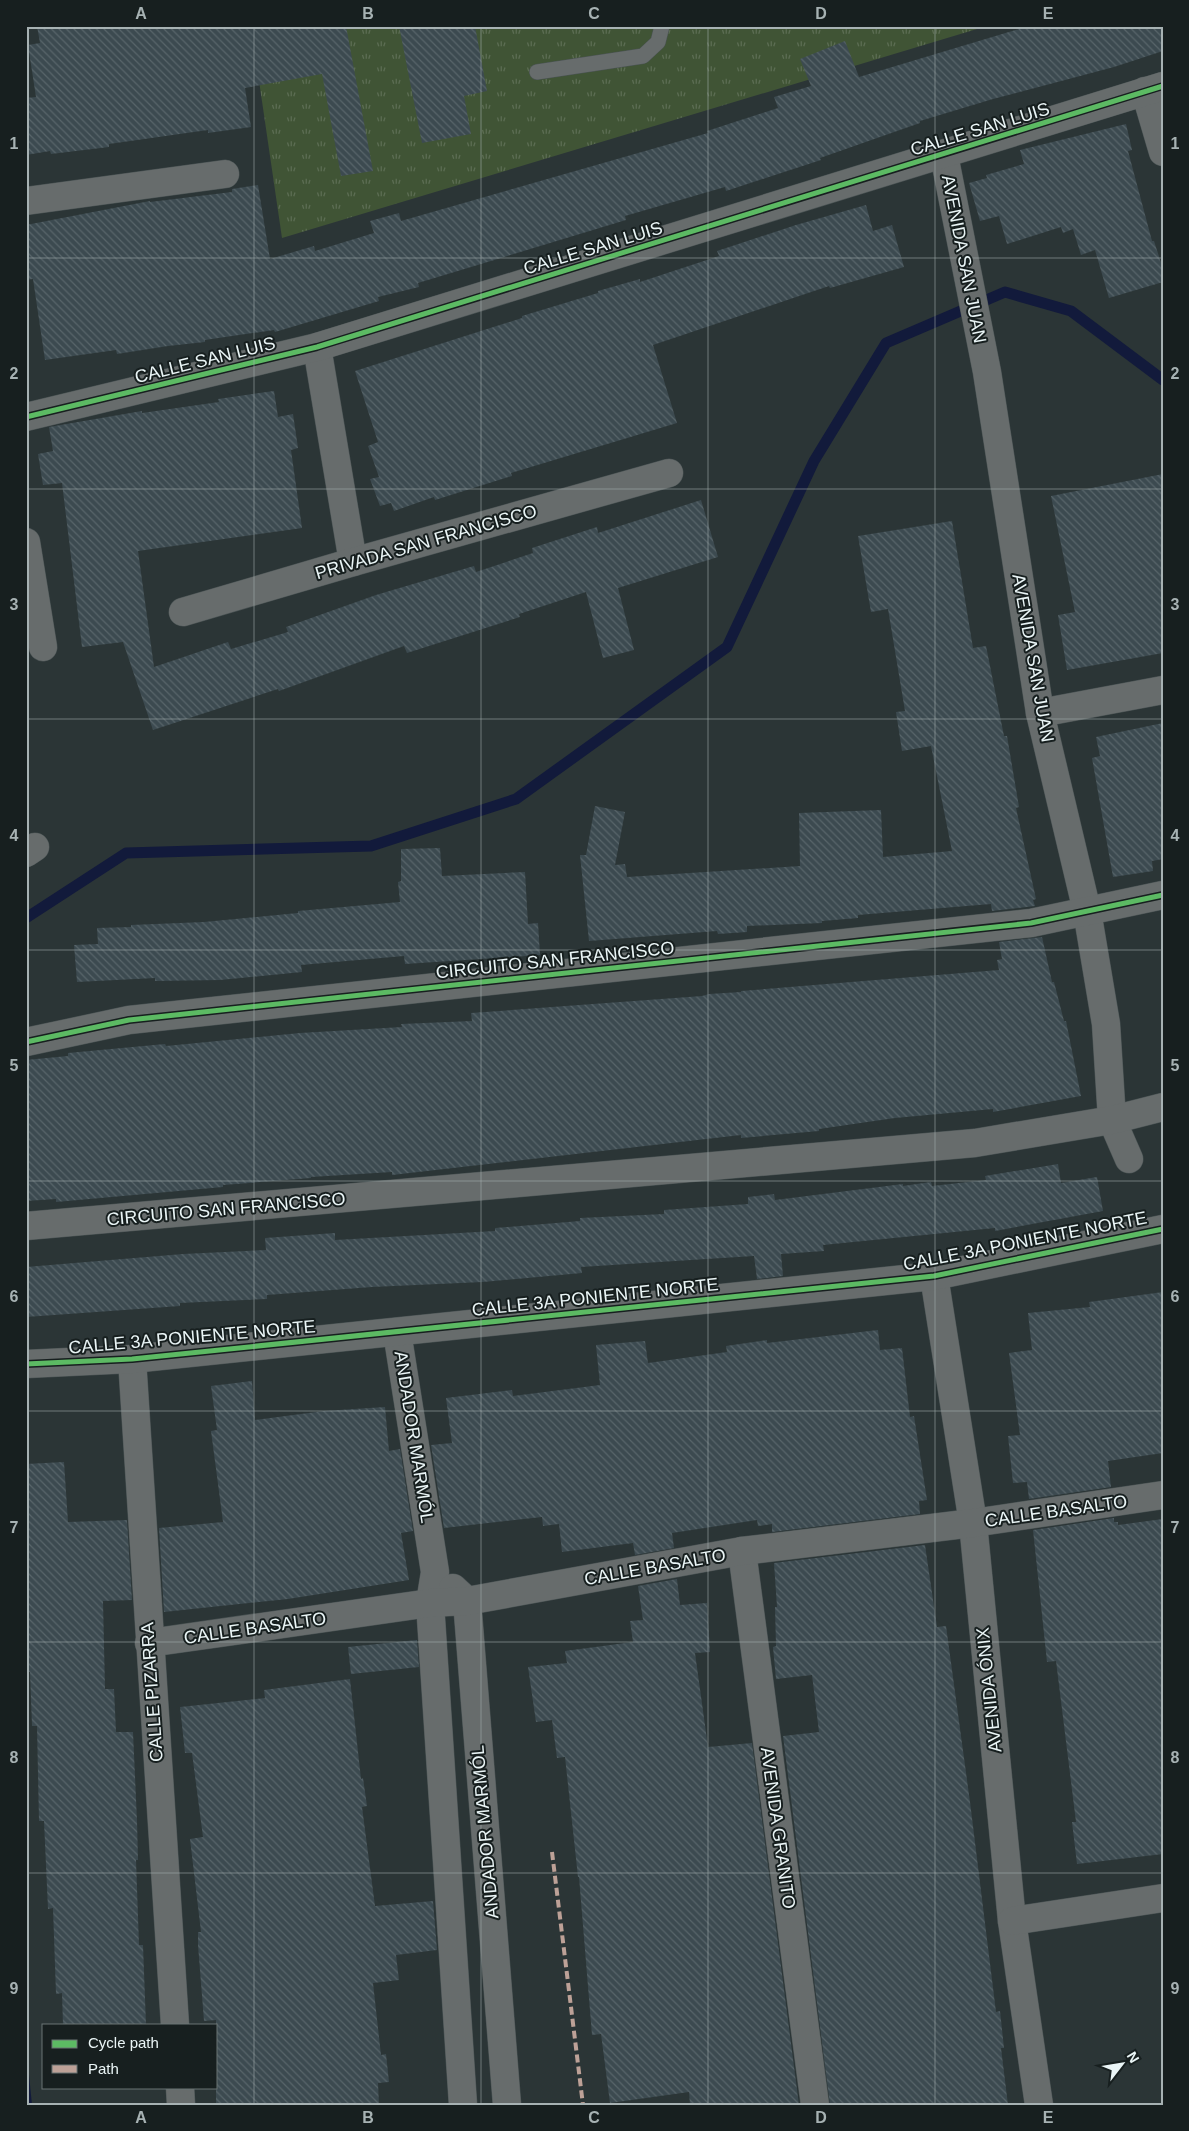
<svg xmlns="http://www.w3.org/2000/svg" width="1189" height="2131" viewBox="0 0 1189 2131" font-family="Helvetica,sans-serif">
<style>
.grass{fill:url(#grass-tufts)}
.water{fill:#121a3b}
.lines{fill:none;stroke-linecap:round;stroke-linejoin:round}
.stream{stroke:#121a3b;stroke-width:11}
.building{fill:url(#building-back-hatch)}
.lane-casing{stroke:#4a5354;stroke-width:16}
.street-casing{stroke:#4a5354;stroke-width:29}
.lane{stroke:#676c6c;stroke-width:15}
.street{stroke:#676c6c;stroke-width:28}
.quiet{stroke:#bda197;stroke-width:4;stroke-dasharray:8 4;stroke-linecap:butt}
.cycleway-casing{stroke:#171f1f;stroke-width:8}
.cycleway{stroke:#5cba63;stroke-width:5}
.grid{fill:none;stroke:#a7b2b3;stroke-width:1;stroke-opacity:0.55}
.labels{text-anchor:middle;stroke-width:4;stroke-linejoin:round;paint-order:stroke}
.street-label{font-size:18px;fill:#eaf5f6;stroke:#171f1f}
.neatline{fill:none;stroke:#a7b2b3;stroke-width:2}
.grid-label{font-size:16px;text-anchor:middle;font-weight:bold;fill:#a7b2b3}
</style>
<defs>
<pattern id="grass-tufts" width="24" height="20" patternUnits="userSpaceOnUse" patternTransform="scale(1.25)"><rect width="24" height="20" fill="#405435"/><path d="M3 7l-1-3M5 7V3M7 7l1-3M15 17l-1-3M17 17v-4M19 17l1-3" fill="none" stroke="#5c6d53"/></pattern>
<pattern id="building-back-hatch" width="6" height="6" patternUnits="userSpaceOnUse" patternTransform="scale(1.25)"><rect width="6" height="6" fill="#3c4a50"/><path d="M-1 5l2 2M0 0l6 6M5-1l2 2" fill="none" stroke="#58656a"/></pattern>
</defs>
<rect width="100%" height="100%" fill="#2b3536"/>
<polygon class="grass" points="251,26 987,26 282,238"/>
<polygon class="water" points="26,2045 32,2105 26,2105"/>
<g class="lines">
<polyline class="stream" points="26,918 126,853 371,846 516,799 727,647 814,461 886,343 1005,292 1071,311 1163,380"/>
</g>
<g class="building">
<polygon points="37,26 346,26 373,171 341,176 322,74 245,88 251,127 208,133 208,130 109,144 109,147 51,154 50,151 26,155 26,98 36,97 28,45 40,43"/>
<polygon points="399,26 475,26 487,91 464,96 471,134 422,143"/>
<polygon points="1029,26 1163,26 1163,51 1114,67 993,99 920,121 920,123 820,158 821,160 726,191 725,187 625,216 626,220 418,283 419,287 378,297 379,301 275,332 274,330 205,340 205,342 168,346 117,354 116,350 45,360 33,279 26,280 26,225 150,201 150,202 232,192 232,189 258,185 270,259 314,246 315,251 374,233 370,221 399,213 401,221 708,133 707,131 778,108 774,97 811,86 800,59 845,41 859,77"/>
<polygon points="1126,124 1132,150 1128,151 1152,241 1154,241 1163,269 1163,282 1109,298 1095,250 1081,255 1073,229 1063,233 1061,227 1007,244 999,216 980,221 969,183 987,178 986,175 1024,164 1020,150"/>
<polygon points="866,205 873,231 892,225 904,267 830,288 829,286 653,345 677,423 511,473 512,476 435,500 434,497 394,511 391,503 380,506 370,479 379,477 368,446 378,442 355,371 522,318 522,316 598,293 598,291 640,279 640,282 719,256 717,251 796,225"/>
<polygon points="274,391 278,417 293,414 298,448 291,450 302,528 138,551 154,667 228,642 231,649 288,632 286,627 376,595 474,566 476,572 533,553 532,548 597,527 598,533 701,500 718,557 618,588 634,650 603,658 586,592 519,614 520,617 407,653 404,646 279,691 278,689 153,730 123,642 82,647 62,483 43,485 38,454 53,451 49,427 142,411 142,413 219,402 218,399"/>
<polygon points="1163,474 1163,653 1067,670 1058,615 1075,612 1051,496"/>
<polygon points="952,521 973,648 986,646 1004,736 1007,736 1019,807 1016,808 1036,899 1033,900 1035,906 992,911 991,904 858,915 858,918 822,921 822,923 747,926 747,932 718,934 717,931 589,941 580,855 586,855 595,806 625,812 615,865 625,864 627,877 800,866 799,813 881,810 883,857 952,851 931,746 902,751 896,712 905,711 888,609 871,612 858,536"/>
<polygon points="1163,723 1163,859 1152,861 1153,871 1113,877 1092,758 1100,756 1096,737"/>
<polygon points="440,848 442,876 525,872 528,924 538,923 540,955 405,964 404,956 301,965 302,972 220,980 155,981 155,978 77,982 74,945 98,944 97,928 131,927 131,925 204,922 298,913 298,911 400,902 398,882 401,881 401,849"/>
<polygon points="1042,937 1052,982 1054,982 1064,1021 1066,1021 1081,1096 993,1112 993,1109 895,1118 819,1129 819,1131 741,1138 741,1135 392,1175 392,1172 311,1177 311,1178 223,1185 223,1187 56,1202 56,1199 26,1201 26,1060 68,1056 68,1053 165,1044 166,1046 300,1033 402,1027 401,1024 472,1021 471,1013 702,996 709,994 741,992 741,991 999,970 997,960 1002,959 999,942"/>
<polygon points="1058,1164 1061,1183 1097,1177 1103,1211 995,1231 995,1228 823,1245 824,1251 781,1254 783,1276 757,1279 754,1256 581,1267 582,1273 483,1282 372,1287 267,1295 267,1299 180,1303 180,1306 26,1317 26,1267 183,1254 266,1250 265,1238 335,1233 335,1240 495,1231 495,1228 580,1221 580,1218 664,1214 664,1210 748,1204 748,1197 774,1194 775,1200 903,1184 903,1186 931,1182 932,1186 986,1180 985,1176"/>
<polygon points="1163,1292 1163,1453 1108,1461 1111,1487 1029,1499 1027,1482 1013,1483 1008,1436 1020,1435 1009,1353 1032,1350 1028,1313 1090,1307 1089,1302"/>
<polygon points="878,1330 880,1350 902,1348 910,1417 914,1416 927,1500 919,1501 920,1514 772,1532 772,1524 758,1526 757,1520 672,1533 674,1548 635,1555 633,1543 562,1552 559,1524 543,1526 542,1517 444,1528 431,1445 452,1443 446,1398 512,1390 513,1396 600,1385 596,1345 645,1341 648,1363 727,1352 726,1346 767,1340 767,1343"/>
<polygon points="252,1381 255,1420 324,1411 385,1407 389,1451 400,1449 413,1531 401,1533 409,1580 288,1599 164,1612 159,1528 223,1522 211,1431 217,1430 211,1386"/>
<polygon points="64,1462 68,1522 127,1520 132,1600 103,1601 105,1689 114,1689 116,1732 133,1732 137,1821 138,1860 136,1860 139,1945 143,1945 146,2025 63,2025 62,1993 56,1994 53,1908 48,1909 44,1821 39,1821 37,1726 32,1726 30,1672 26,1672 26,1464"/>
<polygon points="1114,1518 1114,1522 1118,1522 1118,1525 1163,1519 1163,1854 1077,1864 1072,1822 1076,1822 1056,1661 1047,1662 1033,1530"/>
<polygon points="925,1545 937,1627 946,1626 970,1802 996,2012 1000,2011 1004,2048 1001,2048 1008,2105 830,2105 783,1736 819,1732 812,1675 776,1679 773,1647 776,1646 775,1607 777,1607 774,1563"/>
<polygon points="677,1579 680,1605 707,1603 710,1652 695,1653 708,1747 752,1743 799,2105 690,2105 689,2092 610,2103 601,2034 592,2035 579,1877 578,1877 565,1757 557,1758 552,1720 536,1722 528,1667 567,1663 565,1651 633,1642 630,1621 643,1620 638,1586"/>
<polygon points="417,1640 419,1667 351,1674 348,1647"/>
<polygon points="350,1679 361,1779 363,1778 367,1806 362,1807 375,1906 433,1901 437,1950 396,1955 399,1980 373,1983 381,2055 386,2054 389,2082 378,2083 379,2105 216,2105 216,2020 204,2021 198,1945 198,1932 201,1932 190,1839 203,1837 192,1753 185,1753 180,1707 265,1698 264,1690"/>
</g>
<g class="lines">
<g class="lane-casing">
<polyline id="lane" points="537,72 643,56 658,42 662,26"/>
</g>
<g class="street-casing">
<g id="street">
<polyline points="1145,91 1163,152"/>
<polyline points="944,155 987,372 1040,713 1087,911 1106,1024 1112,1120 1129,1159"/>
<polyline points="26,201 225,174"/>
<polyline points="317,347 353,562"/>
<polyline points="26,417 317,347 1163,86"/>
<polyline points="26,542 43,647"/>
<polyline points="183,612 353,562 669,473"/>
<polyline points="1040,713 1163,690"/>
<polyline points="26,853 35,847"/>
<polyline points="26,1042 129,1020 1031,923 1163,895"/>
<polyline points="26,1226 975,1143 1112,1120 1163,1107"/>
<polyline points="934,1276 973,1523 1012,1921 1039,2105"/>
<polyline points="397,1332 435,1572 430,1603 463,2105"/>
<polyline points="132,1359 175,2025"/>
<polyline points="26,1364 132,1359 934,1276 1163,1229"/>
<polyline points="742,1551 815,2105"/>
<polyline points="453,1588 467,1601 507,2105"/>
<polyline points="149,1643 430,1603 467,1601 742,1551 973,1523 1163,1495"/>
<polyline points="1012,1921 1163,1898"/>
<polyline points="180,2087 181,2105"/>
</g>
</g>
<use href="#lane" class="lane"/>
<use href="#street" class="street"/>
<polyline class="quiet" points="552,1852 583,2105"/>
<g class="cycleway-casing">
<g id="cycleway">
<polyline points="26,417 317,347 1163,86"/>
<polyline points="26,1042 129,1020 1031,923 1163,895"/>
<polyline points="26,1364 132,1359 934,1276 1163,1229"/>
</g>
</g>
<use href="#cycleway" class="cycleway"/>
</g>
<path class="grid" d="M 254,26 L 254,2105M 481,26 L 481,2105M 708,26 L 708,2105M 935,26 L 935,2105M 26,258 L 1163,258M 26,489 L 1163,489M 26,719 L 1163,719M 26,950 L 1163,950M 26,1181 L 1163,1181M 26,1411 L 1163,1411M 26,1642 L 1163,1642M 26,1873 L 1163,1873"/>
<g class="labels">
<g class="street-label">
<text transform="translate(980 129) rotate(-17)" y="6">CALLE SAN LUIS</text>
<text transform="translate(593 248) rotate(-17)" y="6">CALLE SAN LUIS</text>
<text transform="translate(964 259) rotate(79)" y="6">AVENIDA SAN JUAN</text>
<text transform="translate(205 360) rotate(-14)" y="6">CALLE SAN LUIS</text>
<text transform="translate(426 542) rotate(-16)" y="6">PRIVADA SAN FRANCISCO</text>
<text transform="translate(1033 658) rotate(80)" y="6">AVENIDA SAN JUAN</text>
<text transform="translate(555 960) rotate(-6)" y="6">CIRCUITO SAN FRANCISCO</text>
<text transform="translate(226 1209) rotate(-5)" y="6">CIRCUITO SAN FRANCISCO</text>
<text transform="translate(1025 1241) rotate(-11)" y="6">CALLE 3A PONIENTE NORTE</text>
<text transform="translate(595 1297) rotate(-6)" y="6">CALLE 3A PONIENTE NORTE</text>
<text transform="translate(192 1337) rotate(-5)" y="6">CALLE 3A PONIENTE NORTE</text>
<text transform="translate(414 1437) rotate(81)" y="6">ANDADOR MARMÓL</text>
<text transform="translate(1056 1511) rotate(-8)" y="6">CALLE BASALTO</text>
<text transform="translate(655 1567) rotate(-10)" y="6">CALLE BASALTO</text>
<text transform="translate(255 1628) rotate(-8)" y="6">CALLE BASALTO</text>
<text transform="translate(989 1690) rotate(-96)" y="6">AVENIDA ÓNIX</text>
<text transform="translate(152 1692) rotate(-94)" y="6">CALLE PIZARRA</text>
<text transform="translate(778 1828) rotate(82)" y="6">AVENIDA GRANITO</text>
<text transform="translate(485 1832) rotate(-95)" y="6">ANDADOR MARMÓL</text>
</g>
</g>
<rect width="1189" height="2131" fill="none" stroke="#171f1f" stroke-width="55"/>
<rect x="42" y="2024" width="175" height="65" fill="#171f1f" stroke="#6b7575"/>
<rect x="52" y="2040" width="25" height="8" fill="#5cba63" stroke="#6b7575"/>
<text x="88" y="2048" font-size="15" fill="#eaf5f6">Cycle path</text>
<rect x="52" y="2065" width="25" height="8" fill="#bda197" stroke="#6b7575"/>
<text x="88" y="2074" font-size="15" fill="#eaf5f6">Path</text>
<g transform="translate(1122 2064) rotate(59)" stroke="#171f1f" stroke-width="4" paint-order="stroke">
<path d="M0-4L9 19L0 12L-9 19Z" fill="#eaf5f6"/>
<text y="-8" font-size="14" font-weight="bold" text-anchor="middle" fill="#eaf5f6">N</text>
</g>
<rect x="28" y="28" width="1134" height="2076" class="neatline"/>
<g class="grid-label">
<text x="141" y="19">A</text>
<text x="368" y="19">B</text>
<text x="594" y="19">C</text>
<text x="821" y="19">D</text>
<text x="1048" y="19">E</text>
<text x="14" y="149">1</text>
<text x="1175" y="149">1</text>
<text x="14" y="379">2</text>
<text x="1175" y="379">2</text>
<text x="14" y="610">3</text>
<text x="1175" y="610">3</text>
<text x="14" y="841">4</text>
<text x="1175" y="841">4</text>
<text x="14" y="1071">5</text>
<text x="1175" y="1071">5</text>
<text x="14" y="1302">6</text>
<text x="1175" y="1302">6</text>
<text x="14" y="1533">7</text>
<text x="1175" y="1533">7</text>
<text x="14" y="1763">8</text>
<text x="1175" y="1763">8</text>
<text x="14" y="1994">9</text>
<text x="1175" y="1994">9</text>
<text x="141" y="2123">A</text>
<text x="368" y="2123">B</text>
<text x="594" y="2123">C</text>
<text x="821" y="2123">D</text>
<text x="1048" y="2123">E</text>
</g>
</svg>
